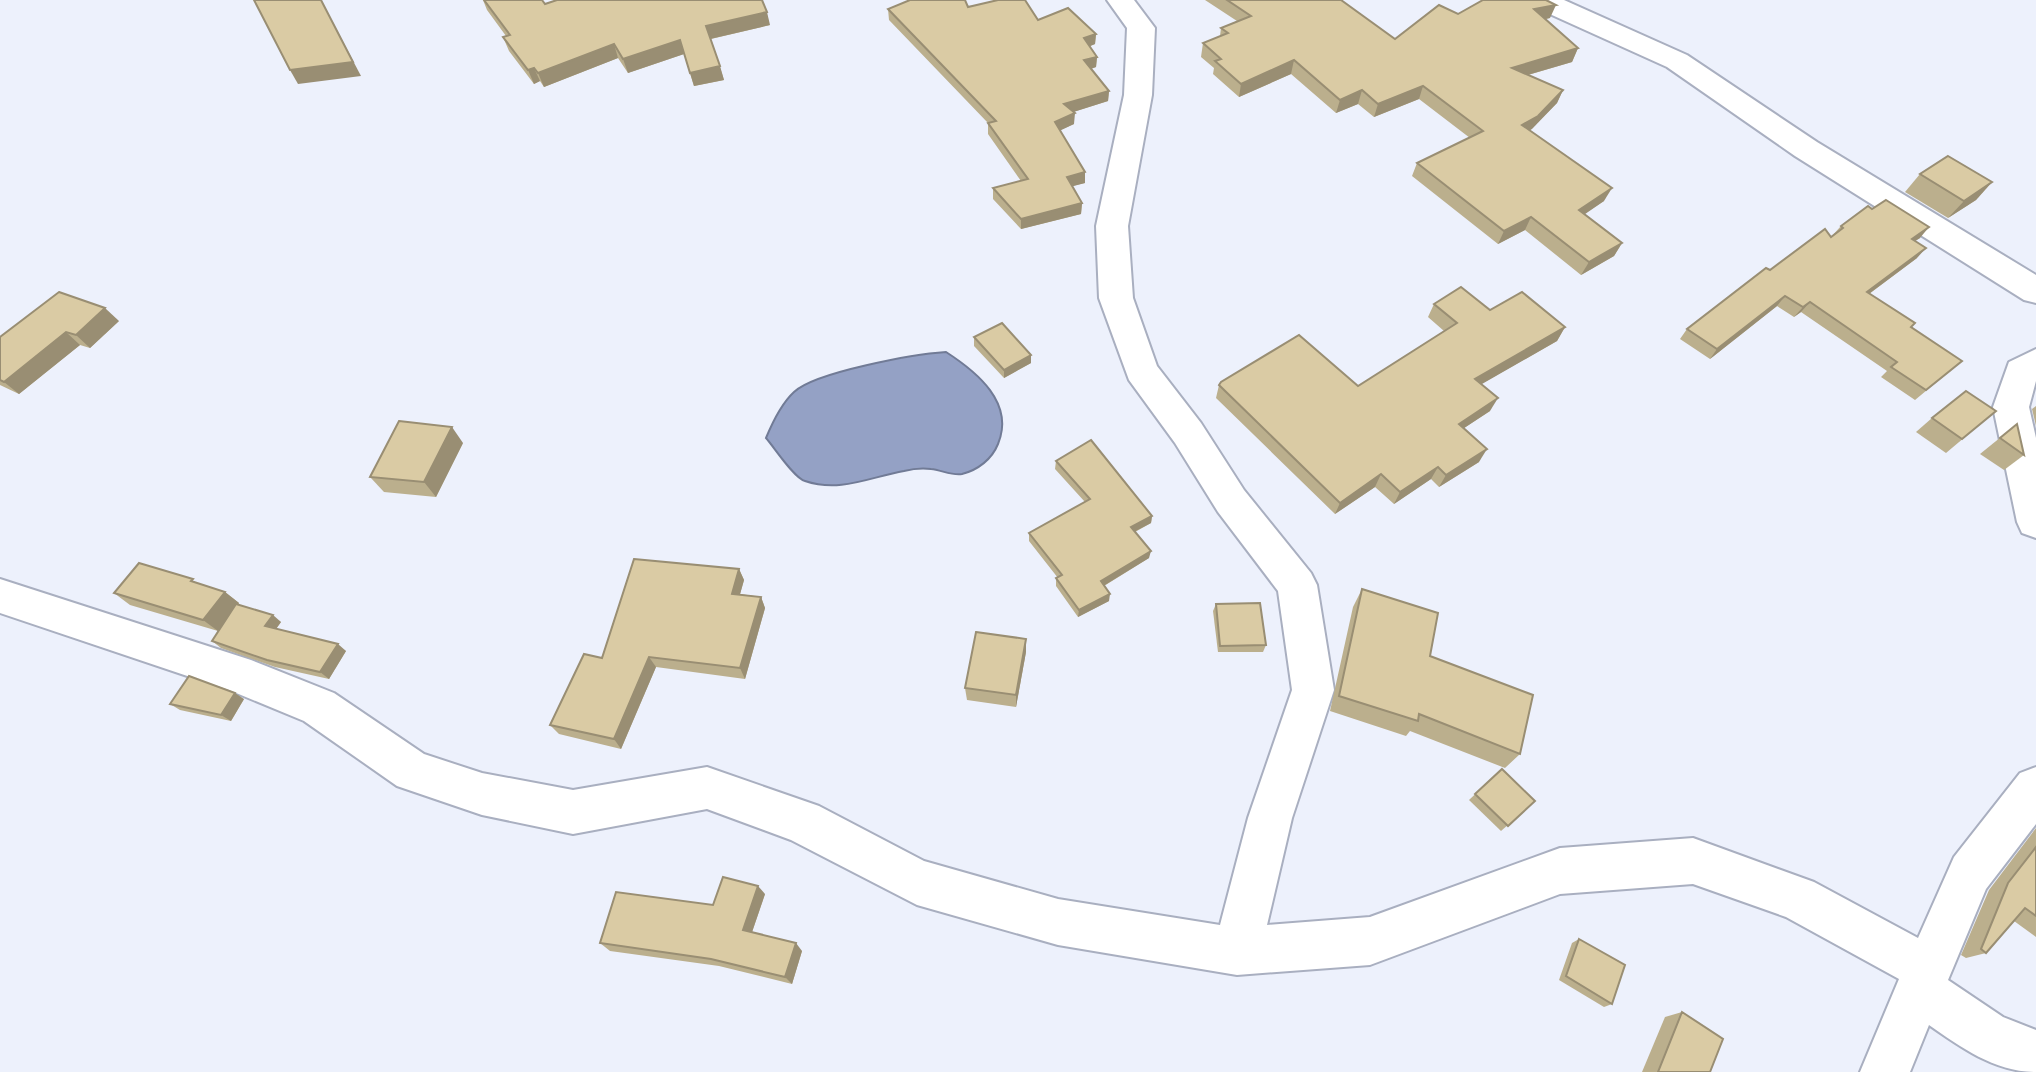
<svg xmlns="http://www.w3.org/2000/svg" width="2036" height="1072" viewBox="0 0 2036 1072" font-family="'Space Grotesk',sans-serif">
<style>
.water{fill:#94a1c5;stroke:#717b96;stroke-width:2}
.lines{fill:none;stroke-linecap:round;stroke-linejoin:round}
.minor-casing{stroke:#a9afc0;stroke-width:4}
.minor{fill:#fff;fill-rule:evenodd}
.wall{fill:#bbaf8d}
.shaded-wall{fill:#998e73}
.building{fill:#dacba4;stroke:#998e73;stroke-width:2}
</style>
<rect width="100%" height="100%" fill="#edf1fc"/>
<path class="water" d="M 946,352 C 977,372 1015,403 998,444 C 992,459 978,470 962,474 C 953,476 941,470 931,469 C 923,468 912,469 904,471 C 870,477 840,493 805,481 C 794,478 774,447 766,438 C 773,421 781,404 794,392 C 815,372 915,354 946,352 Z"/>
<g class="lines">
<g class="minor-casing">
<g id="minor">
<path d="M 1107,0 L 1134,0 L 1155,28 L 1152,95 L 1128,226 L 1133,298 L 1157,366 L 1201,423 L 1244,490 L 1311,573 L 1317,585 L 1334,690 L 1292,818 L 1267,925 L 1370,917 L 1560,848 L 1693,838 L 1814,882 L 1918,938 L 1954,857 L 2020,773 L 2036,767 L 2036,824 L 1986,889 L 1948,980 L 2003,1017 L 2036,1030 L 2036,1072 C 1995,1072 1962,1048 1929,1025 L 1910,1072 L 1860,1072 L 1899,979 L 1786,917 L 1693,884 L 1560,894 L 1370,965 L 1237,975 L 1058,945 L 917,905 L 791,840 L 707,809 L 573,834 L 482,815 L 397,786 L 304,721 L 229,690 L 0,613 L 0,579 L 251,660 L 334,693 L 424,754 L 482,773 L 573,790 L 707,767 L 819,806 L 924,861 L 1058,899 L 1220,925 L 1248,818 L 1292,690 L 1278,591 L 1218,512 L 1175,443 L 1129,380 L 1099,298 L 1096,226 L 1124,95 L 1127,28 Z"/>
<polygon points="1529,0 1564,0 1687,55 1817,142 2036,275 2036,303 2024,300 1795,156 1667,67 1532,6"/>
<polygon points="2036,349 2036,381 2029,407 2036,438 2036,538 2022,533 2017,522 1993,407 2009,362"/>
</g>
</g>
<use href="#minor" class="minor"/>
</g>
<g class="wall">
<polygon points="483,0 542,0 545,4 770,25 711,39 724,80 694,86 684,54 628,73 618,58 544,87 540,81 534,84 509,51 503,37 506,36 487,10"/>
<polygon points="1205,0 1341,0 1395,39 1458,14 1550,18 1545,19 1578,48 1572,62 1528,75 1563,90 1557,103 1530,130 1604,201 1584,214 1622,243 1614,256 1581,275 1525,230 1498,244 1412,176 1417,163 1470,138 1419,99 1374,117 1358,104 1336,113 1291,74 1239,97 1213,74 1214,68 1201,57 1203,43 1220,36 1221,28 1237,21"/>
<polygon points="968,7 1038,20 1096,34 1095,44 1090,46 1097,57 1096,67 1091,69 1109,91 1108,101 1073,112 1074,124 1060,130 1085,183 1072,186 1082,203 1081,214 1021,229 993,199 993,188 1021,181 988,134 988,123 889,20 888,9"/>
<polygon points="1920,174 1992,182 1976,200 1948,218 1905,192"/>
<polygon points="1841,226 1920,238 1915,241 1917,258 1869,294 1911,327 1962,361 1915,400 1881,377 1887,371 1801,312 1794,317 1777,306 1710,359 1680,339 1687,329 1770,270 1831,237"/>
<polygon points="1434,304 1490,310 1565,327 1557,341 1481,384 1490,411 1464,428 1479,462 1439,487 1431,479 1394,504 1375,487 1335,514 1216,398 1219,385 1358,386 1444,331 1428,317"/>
<polygon points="119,321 90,348 80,345 19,394 0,385 0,337"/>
<polygon points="974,337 1031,363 1004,378 974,346"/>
<polygon points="2036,406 2036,426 2032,409"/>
<polygon points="1996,411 1946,453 1916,432 1932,418"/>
<polygon points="2017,424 2024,455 2004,470 1980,454"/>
<polygon points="463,443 436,497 384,492 370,477"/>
<polygon points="1056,461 1152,516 1151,523 1135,532 1149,558 1104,586 1109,601 1078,617 1056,586 1056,578 1058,578 1029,541 1029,533 1085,502 1055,469"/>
<polygon points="739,569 744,580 740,594 761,597 765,608 745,679 656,667 621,749 559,734 550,725 602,658"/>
<polygon points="200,584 225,592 239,603 238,605 281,622 276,629 346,651 329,679 275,667 221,648 212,641 218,631 130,605 114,593"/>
<polygon points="1362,589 1430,656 1520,754 1505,768 1410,731 1406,736 1330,711 1353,607"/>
<polygon points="1216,604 1266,645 1263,652 1218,652 1213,611"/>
<polygon points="1026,652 1016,707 967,700 965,688"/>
<polygon points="244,699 231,721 180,710 170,704"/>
<polygon points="1502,769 1535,801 1501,831 1469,800"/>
<polygon points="2036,828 2036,937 2014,921 1986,953 1966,958 1961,955 1989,890"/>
<polygon points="765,894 752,932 802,951 792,984 719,966 610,951 600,943 713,905"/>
<polygon points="1579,939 1612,1004 1604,1007 1559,980 1572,943"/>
<polygon points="1682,1012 1710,1072 1642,1072 1665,1017"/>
</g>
<g class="shaded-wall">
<polygon points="321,0 361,76 298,84 290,70"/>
<polygon points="1556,5 1550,18 1528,23 1534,9"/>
<polygon points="767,12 770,25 710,39 706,26"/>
<polygon points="1096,34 1095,44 1083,49 1084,38"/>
<polygon points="680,40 684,54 628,73 623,59"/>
<polygon points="614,44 618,58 544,87 538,73"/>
<polygon points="1578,48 1572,62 1507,81 1512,68"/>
<polygon points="1097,57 1096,67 1084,71 1084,60"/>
<polygon points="1294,60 1291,74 1239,97 1241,84"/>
<polygon points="720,66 724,80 694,86 690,73"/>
<polygon points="534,68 540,81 534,84 528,70"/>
<polygon points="1423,86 1419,99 1374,117 1378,104"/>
<polygon points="1362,90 1358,104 1336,113 1340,100"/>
<polygon points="1563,90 1557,103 1532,129 1516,138 1522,125"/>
<polygon points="1109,91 1108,101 1064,115 1064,104"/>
<polygon points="1075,113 1074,124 1055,133 1055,122"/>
<polygon points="1085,172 1085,183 1066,188 1067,177"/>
<polygon points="1992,182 1976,200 1948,218 1964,201"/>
<polygon points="1612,188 1604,201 1572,223 1579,210"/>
<polygon points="1082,203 1081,214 1021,229 1021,219"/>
<polygon points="1531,217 1525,230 1498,244 1504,231"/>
<polygon points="1929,227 1920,238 1902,249 1912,239"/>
<polygon points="1622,243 1614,256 1581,275 1589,262"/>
<polygon points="1926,248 1917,258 1858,302 1867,292"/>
<polygon points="1785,296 1777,306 1710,359 1717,349"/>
<polygon points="1810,302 1801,312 1794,317 1803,307"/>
<polygon points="105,308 119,321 90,348 76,335"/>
<polygon points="1565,327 1557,341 1468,392 1475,379"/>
<polygon points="66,332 80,345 19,394 4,382"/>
<polygon points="1031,355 1031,363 1004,378 1004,370"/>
<polygon points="1498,398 1490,411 1452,436 1459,424"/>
<polygon points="452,427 463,443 436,497 424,482"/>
<polygon points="1487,449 1479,462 1439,487 1446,475"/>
<polygon points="1438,467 1431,479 1394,504 1400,492"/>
<polygon points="1381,474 1375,487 1335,514 1340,503"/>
<polygon points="1152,516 1151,523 1130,534 1131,527"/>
<polygon points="1151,551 1149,558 1100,588 1101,581"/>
<polygon points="739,569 744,580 737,605 732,594"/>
<polygon points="225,592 239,603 218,631 203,620"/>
<polygon points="1110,594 1109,601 1078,617 1079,610"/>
<polygon points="761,597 765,608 745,679 740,668"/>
<polygon points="273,615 281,622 273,633 265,626"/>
<polygon points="1026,639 1026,652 1016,707 1016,695"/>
<polygon points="338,644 346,651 329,679 320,672"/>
<polygon points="649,657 656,667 621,749 614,739"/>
<polygon points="235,693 244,699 231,721 221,715"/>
<polygon points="758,886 765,894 750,938 743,930"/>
<polygon points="796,943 802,951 792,984 785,977"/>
</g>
<g class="building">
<polygon points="254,0 321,0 353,62 290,70"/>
<polygon points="484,0 542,0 545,4 557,0 762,0 767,12 706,26 720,66 690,73 680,40 623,59 614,44 538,73 534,68 528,70 503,37 510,35"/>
<polygon points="910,0 965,0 968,7 998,0 1025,0 1038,20 1068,8 1096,34 1084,38 1097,57 1084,60 1109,91 1064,104 1075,113 1055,122 1085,172 1067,177 1082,203 1021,219 993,188 1028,179 988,123 996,121 888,9"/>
<polygon points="1227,0 1341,0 1395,39 1439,5 1458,14 1483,0 1546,0 1556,5 1534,9 1578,48 1512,68 1563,90 1538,116 1522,125 1612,188 1579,210 1622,243 1589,262 1531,217 1504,231 1417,163 1483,131 1423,86 1378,104 1362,90 1340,100 1294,60 1241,84 1215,61 1221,59 1203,43 1228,33 1221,28 1251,16"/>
<polygon points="1948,156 1992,182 1964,201 1920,174"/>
<polygon points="1886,200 1929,227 1912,239 1926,248 1867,292 1915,323 1911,327 1962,361 1926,390 1891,367 1897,362 1810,302 1803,307 1785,296 1717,349 1687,329 1766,268 1770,270 1825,229 1831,237 1843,228 1841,226 1868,206 1872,209"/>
<polygon points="1461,287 1490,310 1522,292 1565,327 1475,379 1498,398 1459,424 1487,449 1446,475 1438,467 1400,492 1381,474 1340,503 1219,385 1221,382 1299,335 1358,386 1457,323 1434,304"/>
<polygon points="59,292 105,308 76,335 66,332 4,382 0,380 0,337"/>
<polygon points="1002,323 1031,355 1004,370 974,337"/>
<polygon points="1966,391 1996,411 1962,439 1932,418"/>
<polygon points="399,421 452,427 424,482 370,477"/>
<polygon points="2017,424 2024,455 2000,438"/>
<polygon points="1091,440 1152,516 1131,527 1151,551 1101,581 1110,594 1079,610 1056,578 1062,575 1029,533 1090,499 1056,461"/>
<polygon points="634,559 739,569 732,594 761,597 740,668 649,657 614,739 550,725 584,654 602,658"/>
<polygon points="139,563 193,579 191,581 225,592 203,620 114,593"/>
<polygon points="1362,589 1438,613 1430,656 1533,695 1520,754 1419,714 1418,721 1339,696"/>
<polygon points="1260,603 1266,645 1220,646 1216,604"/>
<polygon points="236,604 273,615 265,626 338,644 320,672 267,660 212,641"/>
<polygon points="976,632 1026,639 1016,695 965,688"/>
<polygon points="189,676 235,693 221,715 170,704"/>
<polygon points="1502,769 1535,801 1508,826 1475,794"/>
<polygon points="2036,847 2036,916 2025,908 1986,953 1981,949 2008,883"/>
<polygon points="723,877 758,886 743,930 796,943 785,977 711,959 600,943 616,892 713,905"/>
<polygon points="1579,939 1625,965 1612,1004 1566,976"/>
<polygon points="1682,1012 1723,1039 1710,1072 1658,1072"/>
</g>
</svg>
